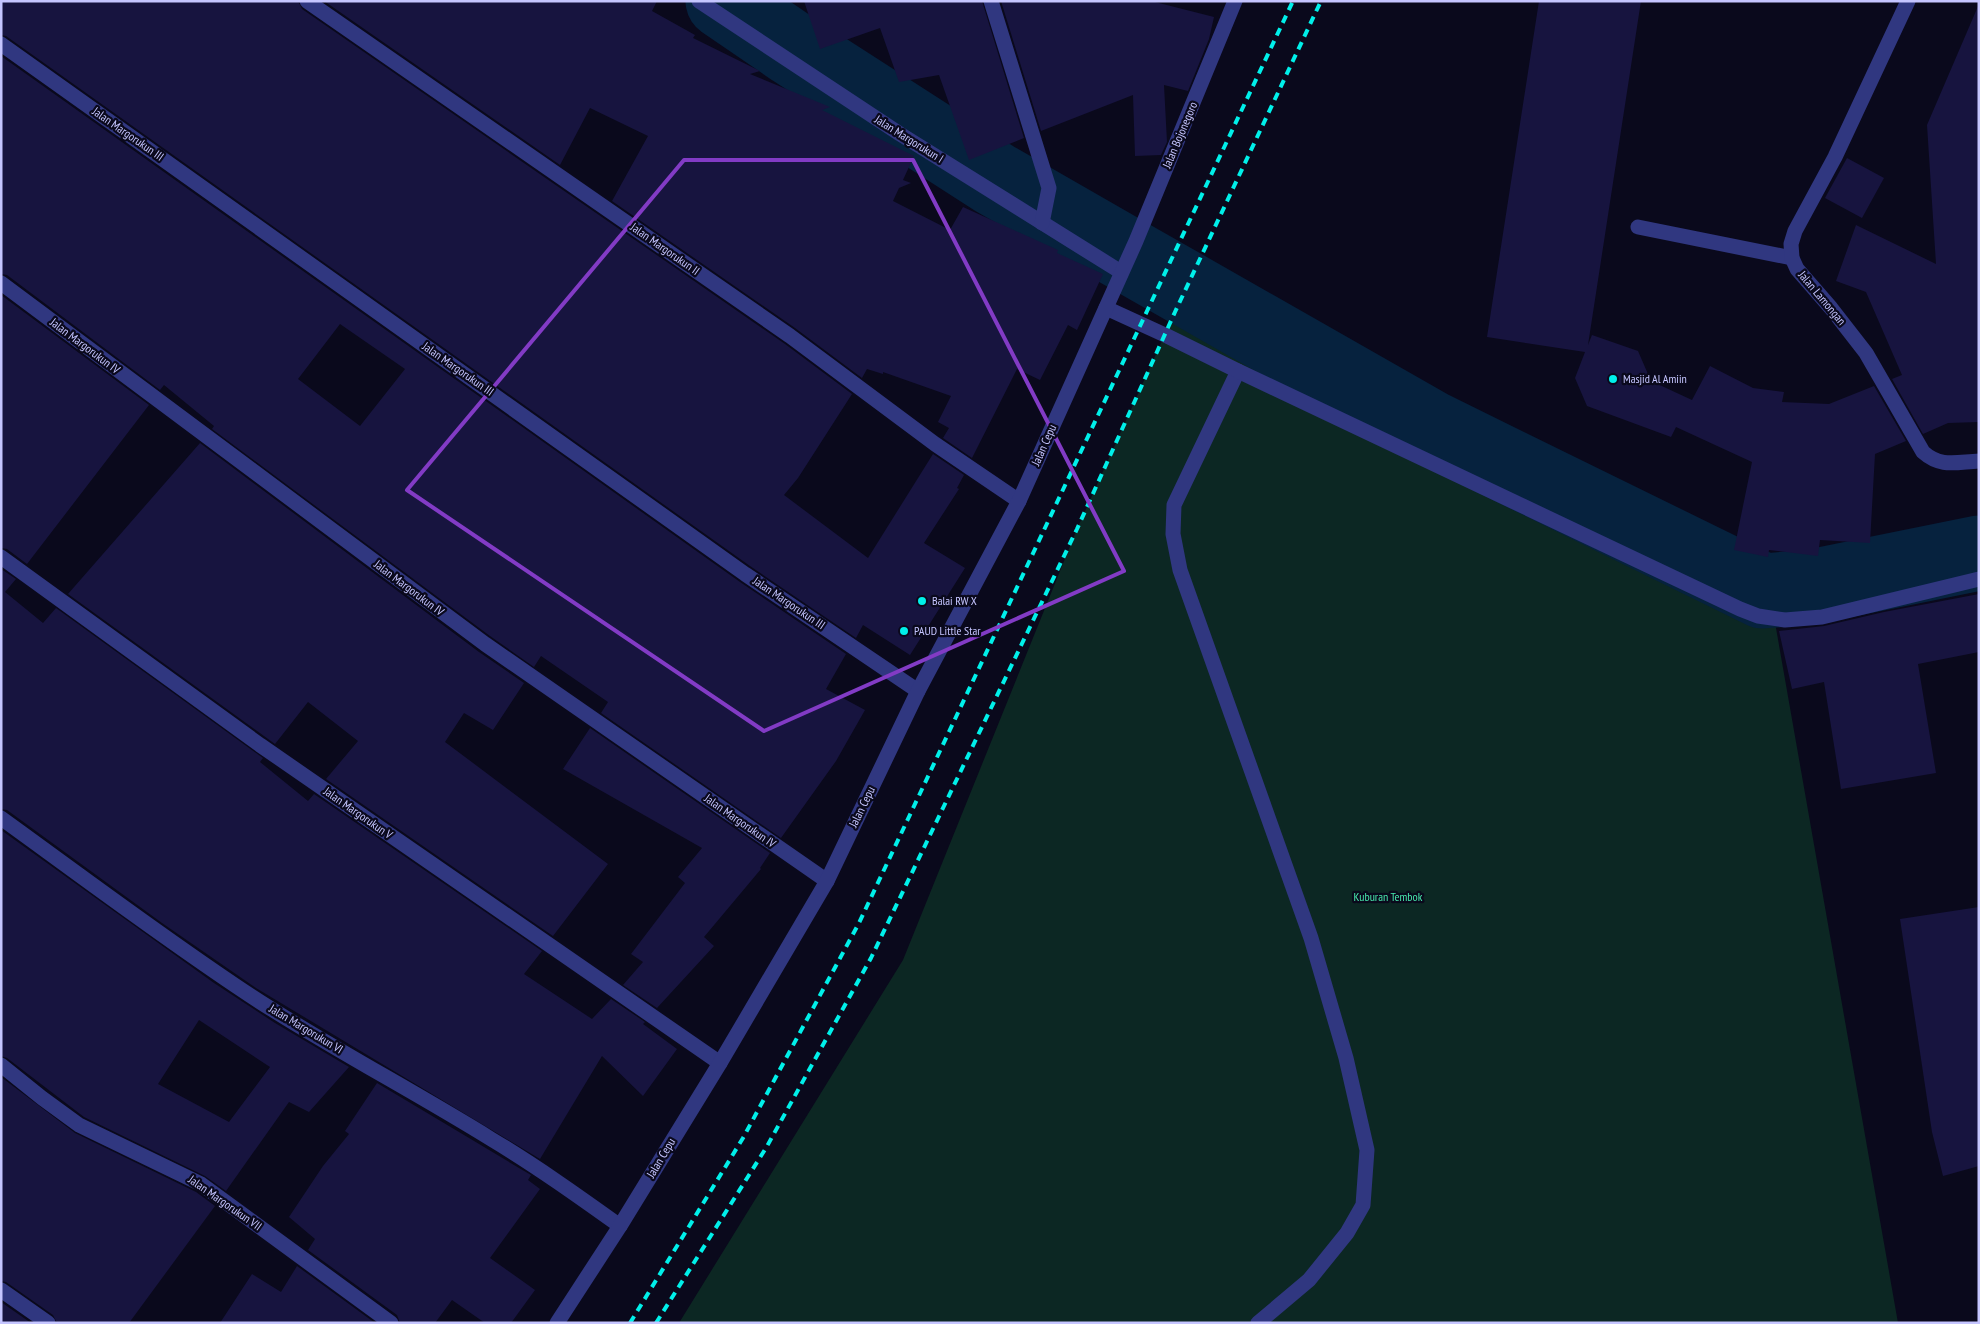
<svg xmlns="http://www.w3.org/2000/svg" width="1980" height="1324" viewBox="0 0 1980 1324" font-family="'PT Sans Narrow',sans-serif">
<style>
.green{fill:#0c2723}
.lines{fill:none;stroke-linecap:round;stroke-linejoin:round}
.river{stroke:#06223e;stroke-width:75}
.building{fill:#17143f;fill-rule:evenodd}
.lane{stroke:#303780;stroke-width:15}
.street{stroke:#303780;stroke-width:15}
.rail{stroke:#00f0ea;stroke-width:4;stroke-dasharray:8 6;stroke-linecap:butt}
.marked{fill:none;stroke:#823bc5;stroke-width:4;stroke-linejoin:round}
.poi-dot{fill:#00f0ea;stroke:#0a091c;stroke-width:2}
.labels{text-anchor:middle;stroke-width:4.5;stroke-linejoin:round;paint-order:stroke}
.street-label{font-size:12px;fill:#c5c5ff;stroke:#0a091c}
.poi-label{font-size:12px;fill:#c5c5ff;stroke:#0a091c;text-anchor:start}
.park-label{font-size:12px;fill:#47e8ac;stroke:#0a091c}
</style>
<rect width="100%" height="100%" fill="#0a091c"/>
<polygon class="green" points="1175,312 1773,611 1898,1323 679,1323 903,960 1077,529"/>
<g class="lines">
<polyline class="river" points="723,1 793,49 995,179 1131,257 1433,429 1763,591 1811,587 1979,553"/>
</g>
<g class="building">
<polygon points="1,1 298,1 302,9 785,344 852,394 798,478 784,495 868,558 933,454 964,475 957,488 959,489 924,543 965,568 910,655 863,625 856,638 750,566 6,36 1,35"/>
<polygon points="324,1 657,1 652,11 695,35 693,38 760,71 750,74 830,107 822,110 914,156 903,180 911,183 899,188 893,201 950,230 963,207 1058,250 1057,253 1103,274 1077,330 1068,325 1040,380 1017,369 972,458 943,438 949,428 938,422 951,396 883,372 883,374 867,369 862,378 795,328 612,201 648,136 590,108 560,165"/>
<polygon points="804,1 982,1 1024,138 969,160 939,75 899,82 880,28 820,49"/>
<polygon points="1001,1 1151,1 1214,17 1209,39 1188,91 1164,85 1167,142 1161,155 1135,156 1133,95 1041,131"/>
<polygon points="1539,1 1641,1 1588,345 1592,335 1638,351 1651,381 1692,400 1710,366 1753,388 1784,392 1782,402 1829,404 1874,386 1906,441 1875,454 1870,543 1820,540 1818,556 1769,550 1768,557 1734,550 1752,462 1676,427 1671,437 1587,406 1575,378 1585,352 1487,337"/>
<polygon points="1979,4 1979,422 1948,423 1923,434 1892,379 1902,375 1866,292 1836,281 1856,225 1936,264 1927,125"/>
<path d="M 1,56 L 740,582 L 846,654 L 826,689 L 865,710 L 836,761 L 781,838 L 601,713 L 608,702 L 541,656 L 534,667 L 490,636 L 212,429 L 214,426 L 164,385 L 160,390 L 7,275 L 1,274 ZM 340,324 L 405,369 L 360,426 L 298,379 Z"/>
<polygon points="1847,158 1884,178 1862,218 1825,198"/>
<polygon points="1,295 149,405 27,564 7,549 1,548"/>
<polygon points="200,443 479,652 524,683 493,730 464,713 445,742 608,864 553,936 326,779 358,741 308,702 275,744 68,594"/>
<polygon points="1,569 16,579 5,592 43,623 56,608 263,758 260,762 308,801 314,794 542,951 524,974 592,1019 611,999 645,1022 643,1024 677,1049 643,1096 602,1056 540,1159 256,988 162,923 7,810 1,809"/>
<polygon points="1979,594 1979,652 1918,664 1936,773 1841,789 1824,682 1792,689 1779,631 1824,626 1884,612"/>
<polygon points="590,728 770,853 760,868 761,869 704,937 714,946 657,1008 623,985 643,962 631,954 685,883 678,877 702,848 563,769"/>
<path d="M 1,830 L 214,983 L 275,1023 L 349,1067 L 309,1112 L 289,1102 L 226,1191 L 205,1176 L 84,1117 L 7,1058 L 1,1056 ZM 199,1020 L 270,1067 L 229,1122 L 158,1084 Z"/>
<polygon points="1979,907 1979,1166 1943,1176 1932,1132 1900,919"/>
<polygon points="1,1077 75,1133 196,1192 215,1206 129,1323 57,1323 53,1315 6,1282 1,1281"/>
<polygon points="377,1083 519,1168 531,1175 528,1180 540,1189 490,1258 535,1290 511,1323 485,1323 452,1300 435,1323 400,1323 397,1315 308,1250 315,1239 289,1217 323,1166 349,1134 345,1131"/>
<polygon points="297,1266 375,1323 220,1323 252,1274 281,1292"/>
<polygon points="1,1302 31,1323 1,1323"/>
</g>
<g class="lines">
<g class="lane">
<polyline points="1638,227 1792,258"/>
<polyline points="1238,371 1174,505 1173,534 1180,570 1311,938 1346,1058 1367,1150 1363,1205 1347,1233 1309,1280 1258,1323"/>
</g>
<g class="street">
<polyline points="307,1 790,336 935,444 1019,501"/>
<polyline points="699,1 900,134 1121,272"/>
<polyline points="991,1 1049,188 1042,223"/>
<path d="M 1908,1 L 1835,157 L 1795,231 L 1791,244 L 1792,258 L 1797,269 L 1831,308 L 1866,353 L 1923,452 C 1941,468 1956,462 1979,461"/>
<polyline points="1,44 745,574 918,691"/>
<polyline points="1,283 485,644 827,881"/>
<polyline points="1106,308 1165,335 1238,371 1740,609 1758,616 1785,620 1822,617 1979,579"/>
<polyline points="1,557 260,745 720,1063"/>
<path d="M 1,818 C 84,878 166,940 251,996 C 329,1047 412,1090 491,1139 C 536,1166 578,1196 620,1226"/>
<polyline points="1,1065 42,1098 79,1125 201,1184 391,1323"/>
<polyline points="1,1290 48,1323"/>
<polyline points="557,1323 620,1226 720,1063 827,881 918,691 1019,501 1136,241 1235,1"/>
</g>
<g class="rail">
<polyline points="630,1323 743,1138 859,923 1293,1"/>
<polyline points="656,1323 766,1148 871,958 1077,529 1175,312 1321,1"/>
</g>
</g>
<path class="marked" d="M 684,160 L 913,160 L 1124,571 L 764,731 L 407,490 Z"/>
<g class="poi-dot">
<circle cx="1613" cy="379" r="5"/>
<circle cx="922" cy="601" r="5"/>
<circle cx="904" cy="631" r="5"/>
</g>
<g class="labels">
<g class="street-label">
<text transform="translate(128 134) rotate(35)" y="4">Jalan Margorukun III</text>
<text transform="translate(1180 135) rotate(-67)" y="4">Jalan Bojonegoro</text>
<text transform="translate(909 139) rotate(32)" y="4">Jalan Margorukun I</text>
<text transform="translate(665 249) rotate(35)" y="4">Jalan Margorukun II</text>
<text transform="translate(1822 298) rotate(50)" y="4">Jalan Lamongan</text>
<text transform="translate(85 346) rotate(37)" y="4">Jalan Margorukun IV</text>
<text transform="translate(458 369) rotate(35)" y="4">Jalan Margorukun III</text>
<text transform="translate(1044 445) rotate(-66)" y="4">Jalan Cepu</text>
<text transform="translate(409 588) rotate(37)" y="4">Jalan Margorukun IV</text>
<text transform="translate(789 603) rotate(34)" y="4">Jalan Margorukun III</text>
<text transform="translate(862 807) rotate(-64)" y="4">Jalan Cepu</text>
<text transform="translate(358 813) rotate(35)" y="4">Jalan Margorukun V</text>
<text transform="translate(740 821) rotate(35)" y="4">Jalan Margorukun IV</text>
<text transform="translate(306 1029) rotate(31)" y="4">Jalan Margorukun VI</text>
<text transform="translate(661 1158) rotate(-59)" y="4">Jalan Cepu</text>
<text transform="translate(225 1203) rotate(35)" y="4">Jalan Margorukun VII</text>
</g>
<g class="poi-label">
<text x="1623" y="383">Masjid Al Amiin</text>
<text x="932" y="605">Balai RW X</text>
<text x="914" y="635">PAUD Little Star</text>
</g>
<g class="park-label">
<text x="1388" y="901">Kuburan Tembok</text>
</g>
</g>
<rect width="1980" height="1324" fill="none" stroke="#c5c5ff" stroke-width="5"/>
</svg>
